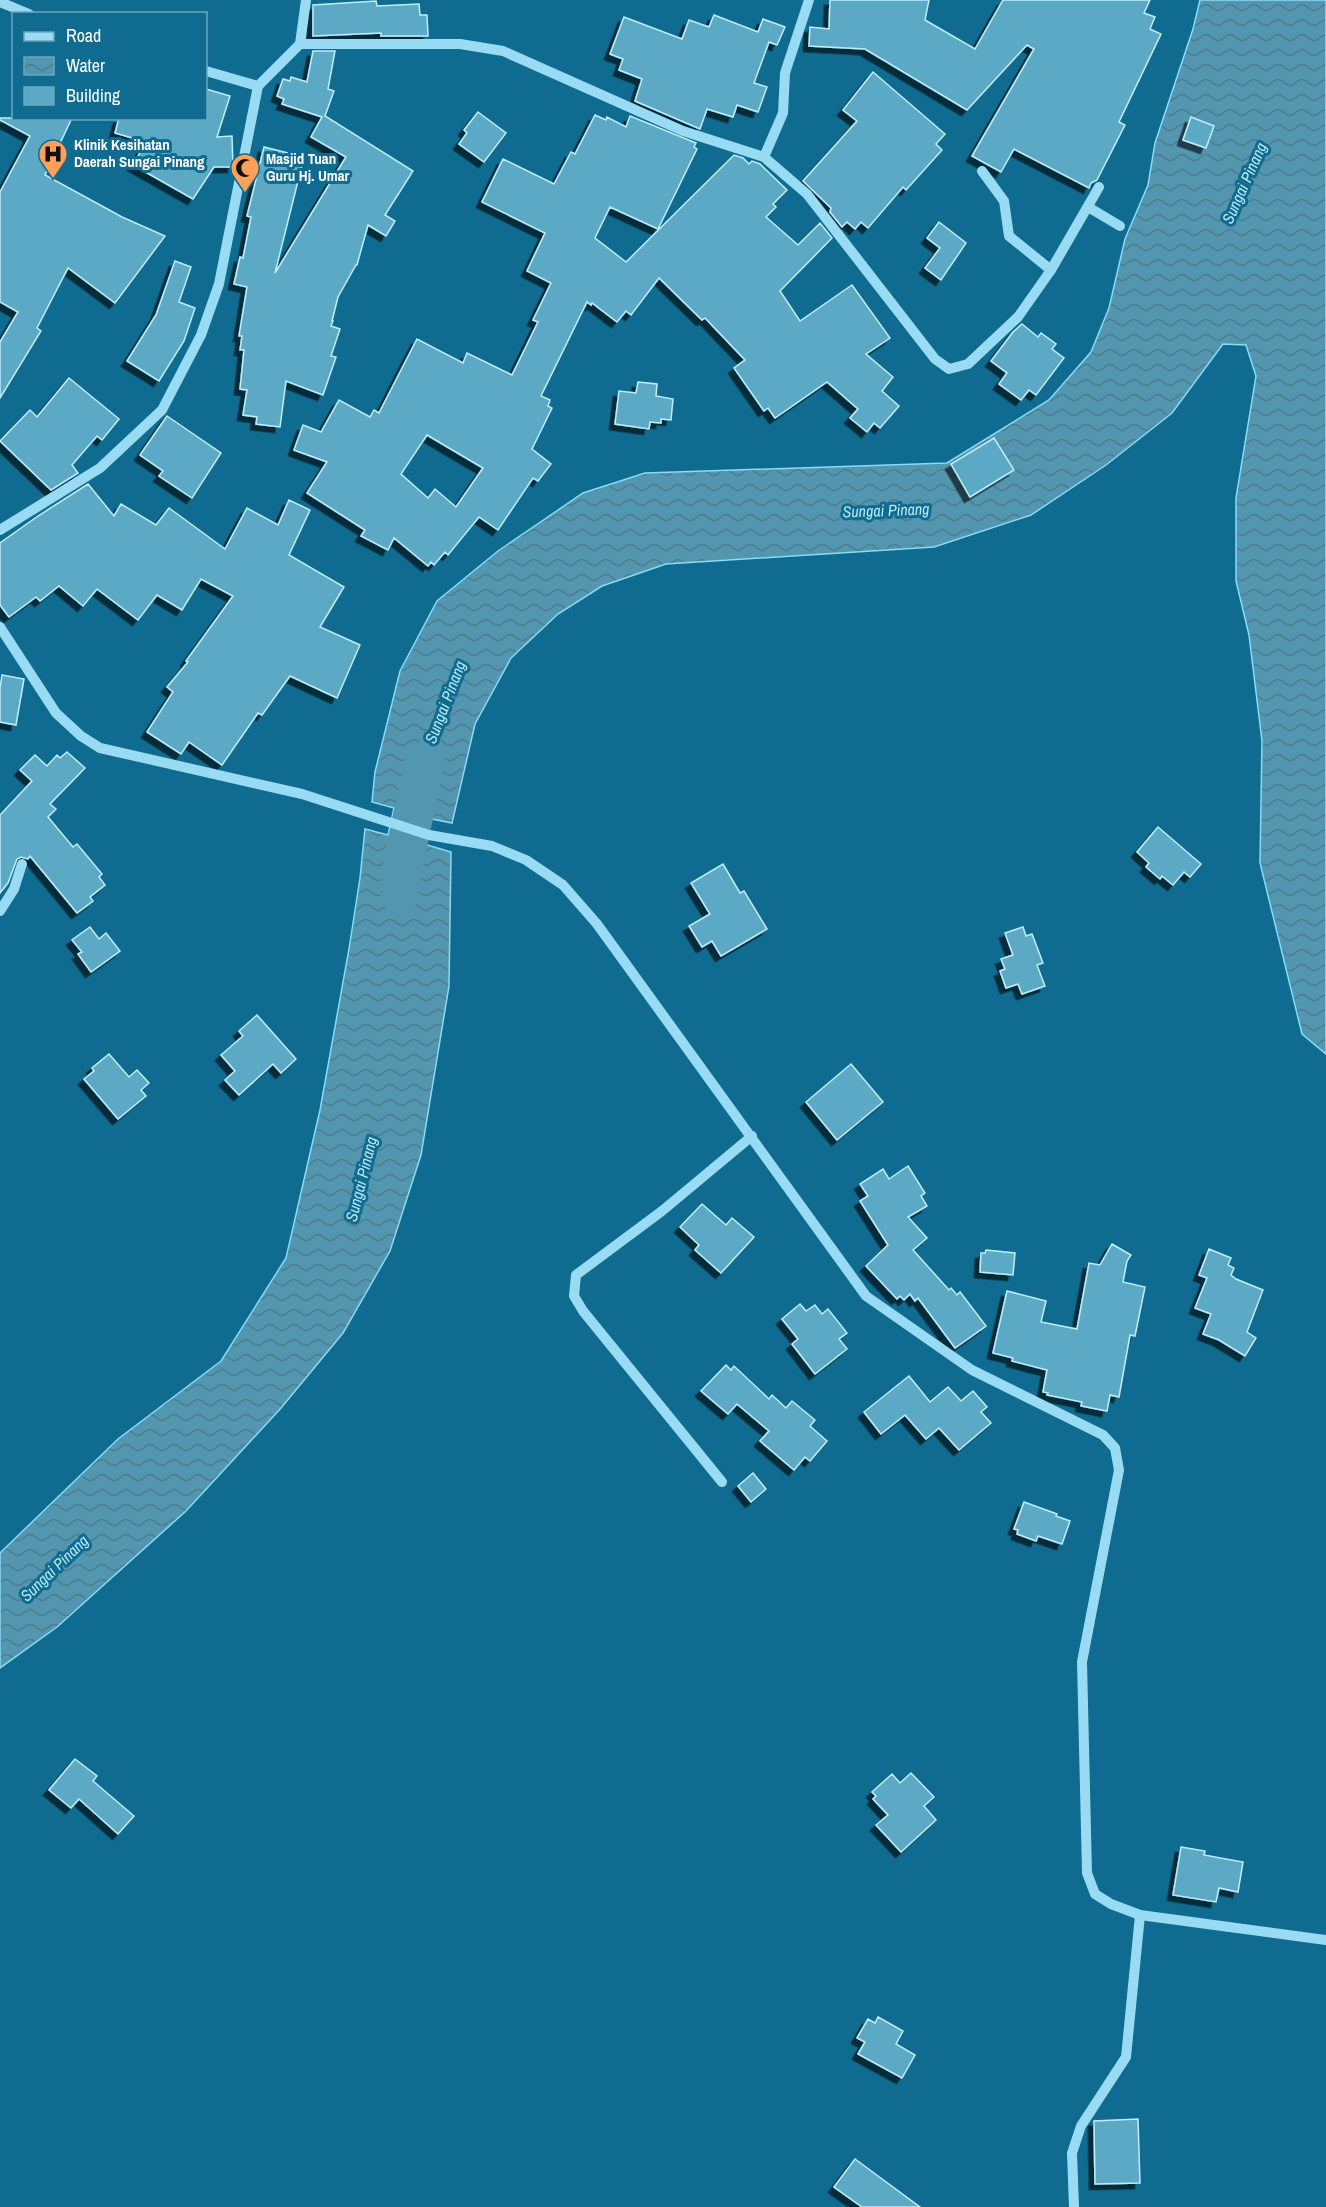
<svg xmlns="http://www.w3.org/2000/svg" width="1326" height="2207" viewBox="0 0 1326 2207" font-family="'Archivo Narrow',sans-serif">
<style>
.water{fill:url(#water-waves);stroke:#89dbf7;stroke-width:1.5}
.lines{fill:none;stroke-linecap:round;stroke-linejoin:round}
.river{stroke:#5296af;stroke-width:40}
.building{fill:#5ca9c5;stroke:#bfedfe;stroke-width:1.5;fill-rule:evenodd;filter:url(#shadow)}
.minor{stroke:#98dbf3;stroke-width:10}
.labels{text-anchor:middle;stroke-width:6;stroke-linejoin:round;paint-order:stroke}
.poi-label{font-size:15px;font-weight:bold;fill:#fff;stroke:#0f6b8f;text-anchor:start}
.water-label{font-size:16px;font-style:italic;fill:#b5e9fc;stroke:#0f6b8f}
</style>
<defs>
<pattern id="water-waves" width="16" height="10" patternUnits="userSpaceOnUse" patternTransform="scale(1.5)"><rect width="16" height="10" fill="#5296af"/><path d="M0 5q4-4 8 0t8 0" fill="none" stroke="#507c8c"/></pattern>
<filter id="shadow"><feDropShadow dx="-5.5" dy="5.5" stdDeviation="0" flood-color="#0009"/></filter>
</defs>
<rect width="100%" height="100%" fill="#0f6b8f"/>
<polygon class="water" points="1200,0 1326,0 1326,1054 1302,1034 1260,863 1262,741 1249,635 1236,581 1236,498 1256,376 1246,345 1223,344 1172,413 1106,465 1031,515 934,547 666,564 602,586 558,614 511,658 475,724 452,823 412,815 407,839 451,852 449,986 421,1155 390,1251 343,1333 281,1408 186,1511 57,1627 0,1668 0,1553 118,1439 221,1361 286,1258 320,1110 349,949 360,878 365,829 388,835 394,808 372,802 375,772 400,671 437,601 498,551 583,493 645,473 947,463 1049,400 1091,352 1109,308 1125,239 1148,185 1155,143 1193,29"/>
<g class="lines">
<polyline class="river" points="400,893 404,859 425,761"/>
</g>
<g class="building">
<polygon points="830,0 929,0 925,20 975,49 1003,0 1150,0 1144,13 1155,17 1150,29 1161,34 1119,122 1125,125 1097,180 1091,183 1089,188 1014,149 1001,172 972,156 1034,49 1027,45 967,110 865,49 809,46 810,27 829,29"/>
<polygon points="376,1 377,6 419,4 420,15 427,15 428,36 381,36 381,33 313,36 313,5"/>
<polygon points="714,15 758,32 763,19 785,27 777,45 769,42 754,83 767,87 758,112 737,105 733,117 707,109 700,129 635,101 642,79 619,70 623,59 610,54 624,17 682,39 689,20 709,27"/>
<polygon points="313,51 335,51 328,89 334,91 325,116 413,171 385,215 395,221 386,236 368,225 357,265 356,265 338,297 332,321 333,321 331,326 340,329 331,356 336,357 323,395 286,381 280,427 256,424 257,417 243,415 247,390 240,389 244,350 240,350 242,336 239,336 247,287 234,284 240,257 243,258 251,217 247,216 264,147 304,157 275,273 346,157 311,137 322,117 282,104 284,99 277,96 283,79 290,81 291,77 307,82"/>
<polygon points="873,72 945,134 936,144 942,150 906,190 903,187 868,228 861,222 855,229 847,222 842,227 830,212 831,208 803,181 857,121 843,110"/>
<polygon points="206,89 230,96 217,137 232,136 233,167 214,167 193,199 133,165 146,142 115,133 119,118 206,118"/>
<polygon points="478,112 506,133 484,162 459,144 467,133 464,130"/>
<path d="M 595,115 L 606,120 L 607,117 L 626,127 L 630,116 L 696,143 L 694,147 L 697,149 L 658,229 L 610,207 L 595,238 L 626,262 L 734,155 L 743,158 L 749,164 L 752,161 L 760,164 L 787,190 L 773,204 L 776,207 L 766,217 L 798,245 L 820,223 L 832,238 L 780,291 L 800,321 L 852,285 L 890,338 L 866,354 L 893,377 L 882,391 L 899,406 L 880,428 L 874,423 L 867,432 L 850,418 L 858,409 L 827,382 L 775,418 L 768,408 L 764,411 L 734,368 L 745,360 L 705,318 L 702,320 L 659,278 L 631,315 L 626,311 L 617,322 L 592,303 L 591,305 L 587,302 L 541,396 L 550,400 L 548,406 L 552,408 L 532,449 L 551,464 L 538,481 L 533,478 L 498,530 L 479,517 L 448,555 L 445,552 L 434,565 L 431,562 L 428,566 L 394,538 L 388,550 L 361,536 L 365,530 L 307,493 L 327,462 L 294,450 L 303,425 L 321,432 L 339,400 L 370,417 L 374,410 L 379,413 L 417,339 L 463,363 L 467,353 L 512,375 L 538,322 L 533,320 L 551,283 L 527,271 L 545,233 L 482,202 L 503,159 L 554,184 L 571,152 L 575,154 ZM 427,435 L 483,468 L 456,507 L 435,489 L 428,498 L 401,474 Z"/>
<polygon points="1191,117 1214,126 1206,148 1183,140"/>
<polygon points="0,118 72,118 45,175 122,217 165,236 115,303 68,268 37,328 41,331 0,398 0,342 18,312 0,302 0,192 30,136 0,120"/>
<polygon points="939,222 966,243 941,280 925,268 940,248 927,238"/>
<polygon points="175,261 191,267 179,302 195,308 184,341 159,381 127,361 156,315"/>
<polygon points="1022,324 1038,337 1041,333 1056,344 1052,349 1064,358 1036,395 1029,390 1021,400 999,384 1007,373 991,361 1013,332"/>
<polygon points="69,378 119,419 102,440 97,436 72,465 78,473 51,490 0,441 30,410 37,417"/>
<polygon points="638,382 657,384 656,396 673,399 671,420 661,419 661,423 650,422 649,429 615,424 619,391 636,393"/>
<polygon points="167,416 221,453 192,498 159,476 163,471 140,455"/>
<polygon points="994,438 1014,470 970,497 951,464"/>
<polygon points="88,484 114,516 121,504 156,525 169,508 225,549 247,508 278,525 289,500 310,510 289,555 344,587 320,627 360,645 337,698 290,676 262,715 258,713 222,765 189,742 181,754 147,732 173,692 167,687 188,662 186,661 233,596 201,579 182,610 157,595 138,620 97,589 83,606 59,586 40,601 36,597 9,617 0,605 0,543 38,516"/>
<polygon points="2,675 24,679 16,725 0,722 0,688"/>
<polygon points="67,752 85,768 50,804 56,809 48,817 73,847 77,844 102,874 99,877 105,885 90,897 93,901 77,913 30,856 28,859 21,857 17,859 8,883 0,893 0,815 32,781 20,770 35,755 47,766 57,755 60,758"/>
<polygon points="1158,827 1201,864 1190,877 1184,872 1173,885 1162,876 1160,879 1146,867 1149,863 1137,852"/>
<polygon points="723,864 740,893 744,891 767,929 721,956 712,941 702,947 689,926 710,914 691,883"/>
<polygon points="90,927 99,939 106,933 120,951 91,972 78,954 82,952 72,940"/>
<polygon points="1023,927 1026,936 1032,934 1043,963 1037,965 1045,986 1022,994 1018,984 1006,988 1000,971 1005,969 1001,959 1013,955 1005,933"/>
<polygon points="257,1015 296,1059 281,1073 273,1064 239,1095 225,1080 235,1071 221,1055 243,1036 239,1031"/>
<polygon points="109,1054 129,1077 137,1070 149,1083 141,1090 146,1096 118,1119 84,1079 94,1071 92,1068"/>
<polygon points="851,1064 883,1102 837,1140 806,1102"/>
<polygon points="908,1166 925,1193 921,1196 927,1206 908,1217 927,1238 913,1250 949,1290 951,1288 957,1295 960,1292 986,1326 955,1348 918,1298 915,1301 910,1294 904,1300 900,1296 897,1299 866,1266 888,1245 860,1201 868,1196 860,1184 883,1169 889,1179"/>
<polygon points="702,1204 726,1225 732,1218 754,1237 721,1273 695,1250 699,1245 680,1227"/>
<polygon points="1112,1244 1131,1255 1127,1261 1123,1282 1145,1287 1135,1336 1130,1335 1119,1397 1110,1395 1107,1411 1081,1406 1082,1402 1047,1395 1048,1393 1043,1392 1047,1370 1012,1361 1013,1358 993,1353 1007,1291 1046,1301 1041,1322 1077,1329 1089,1263 1100,1265"/>
<polygon points="1209,1249 1231,1258 1228,1265 1234,1268 1231,1275 1236,1279 1263,1290 1247,1332 1256,1338 1245,1356 1219,1340 1203,1334 1211,1314 1195,1308 1207,1278 1199,1275"/>
<polygon points="986,1250 1015,1253 1013,1275 980,1272 981,1253 985,1253"/>
<polygon points="800,1304 806,1311 815,1305 822,1314 828,1309 847,1333 839,1339 847,1349 815,1374 792,1344 798,1339 782,1319"/>
<polygon points="726,1365 731,1370 734,1366 769,1399 772,1395 786,1408 792,1401 815,1420 810,1426 827,1441 810,1461 805,1457 794,1470 760,1441 769,1431 737,1404 728,1414 701,1391"/>
<polygon points="909,1376 930,1402 948,1387 961,1401 973,1391 987,1407 981,1412 991,1423 959,1450 939,1428 926,1439 905,1415 881,1434 864,1412"/>
<polygon points="753,1473 766,1489 751,1502 738,1486"/>
<polygon points="1024,1502 1057,1514 1056,1516 1070,1521 1062,1544 1038,1536 1036,1541 1017,1534 1018,1530 1014,1529"/>
<polygon points="75,1759 97,1776 93,1781 134,1816 118,1834 79,1799 71,1808 49,1790"/>
<polygon points="911,1773 934,1797 924,1806 936,1820 901,1852 876,1825 888,1815 873,1799 876,1796 872,1792 892,1774 900,1783"/>
<polygon points="1181,1847 1205,1851 1204,1855 1243,1862 1238,1892 1219,1888 1216,1902 1173,1895"/>
<polygon points="878,2017 903,2031 896,2044 915,2055 902,2078 858,2054 865,2042 857,2038 868,2019 875,2023"/>
<polygon points="1138,2119 1140,2183 1095,2184 1094,2121"/>
<polygon points="855,2159 920,2207 862,2207 834,2187"/>
</g>
<g class="lines">
<g class="minor">
<polyline points="0,2 29,14"/>
<polyline points="300,44 460,44 503,51 683,131 764,157 807,194 935,359 949,369 968,364 1018,317 1051,270 1009,236 1004,201 982,171"/>
<polyline points="206,71 258,86"/>
<polyline points="764,157 783,113 785,73 809,0"/>
<polyline points="1088,207 1120,226"/>
<polyline points="1051,270 1099,187"/>
<polyline points="0,530 100,468 162,410 201,335 219,284 258,86 300,44 306,0"/>
<polyline points="0,627 56,713 81,736 100,748 302,794 429,835 492,846 526,860 563,885 597,924 866,1296 972,1370 1103,1435 1115,1448 1119,1470 1082,1662 1087,1873 1095,1894 1111,1904 1140,1915 1326,1940"/>
<polyline points="0,911 14,889 22,864"/>
<polyline points="722,1482 583,1311 574,1296 576,1275 662,1211 752,1136"/>
<polyline points="1074,2207 1072,2153 1081,2126 1126,2057 1140,1915"/>
</g>
</g>
<defs>
<g id="hospital-pin" transform="scale(1.5)"><path d="M0 17L-7.5 6A9.5 9.5 0 1 1 7.5 6Z" fill="#ffa05a" stroke="#0f6b8f"/><path d="M-5-5h3v3.5h4V-5h3V5h-3V1.5h-4V5h-3Z" fill="#111"/></g>
<g id="mosque-pin" transform="scale(1.5)"><path d="M0 17L-7.5 6A9.5 9.5 0 1 1 7.5 6Z" fill="#ffa05a" stroke="#0f6b8f"/><path d="M3.5-4.9A6 6 0 1 0 3.5 4.9A5 5 0 1 1 3.5-4.9Z" fill="#111"/></g>
</defs>
<g fill-rule="evenodd">
<use href="#hospital-pin" x="53" y="154"/>
<use href="#mosque-pin" x="245" y="168"/>
</g>
<g class="labels">
<g class="poi-label">
<text x="74" y="150">Klinik Kesihatan<tspan x="74" dy="17">Daerah Sungai Pinang</tspan></text>
<text x="266" y="164">Masjid Tuan<tspan x="266" dy="17">Guru Hj. Umar</tspan></text>
</g>
<g class="water-label">
<text transform="translate(1244 183) rotate(-66)" y="6">Sungai Pinang</text>
<text transform="translate(886 510) rotate(-2)" y="6">Sungai Pinang</text>
<text transform="translate(445 702) rotate(-69)" y="6">Sungai Pinang</text>
<text transform="translate(361 1179) rotate(-76)" y="6">Sungai Pinang</text>
<text transform="translate(54 1568) rotate(-44)" y="6">Sungai Pinang</text>
</g>
</g>
<rect x="12" y="12" width="195" height="108" fill="#0f6b8f" stroke="#6fa6bc" stroke-width="1.5"/>
<rect x="24" y="32" width="30" height="9" fill="#98dbf3" stroke="#6fa6bc" stroke-width="1.5"/>
<text x="66" y="42" font-size="18" fill="#ffffff">Road</text>
<rect x="24" y="57" width="30" height="18" fill="url(#water-waves)" stroke="#6fa6bc" stroke-width="1.5"/>
<text x="66" y="72" font-size="18" fill="#ffffff">Water</text>
<rect x="24" y="87" width="30" height="18" fill="#5ca9c5" stroke="#6fa6bc" stroke-width="1.5"/>
<text x="66" y="102" font-size="18" fill="#ffffff">Building</text>
</svg>
